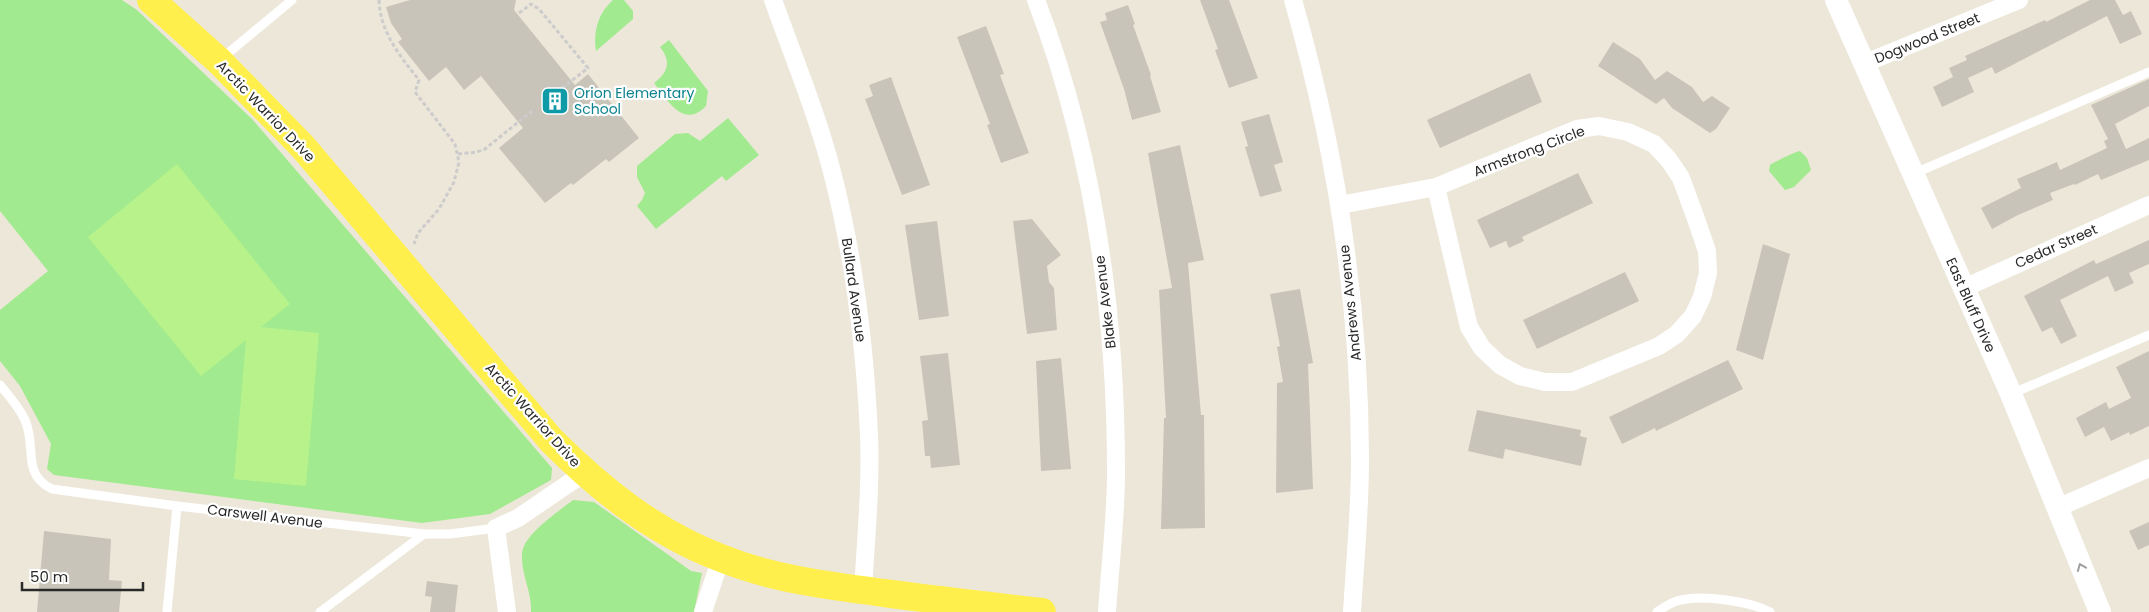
<svg xmlns="http://www.w3.org/2000/svg" width="2149" height="612" viewBox="0 0 2149 612" font-family="Poppins,sans-serif">
<style>
.green{fill:#a1ea8f}
.pitch{fill:#b7f38a}
.building{fill:#c8c4b9}
.lines{fill:none;stroke-linecap:round;stroke-linejoin:round}
.path{stroke:#ccc;stroke-width:3;stroke-dasharray:4 2.5;stroke-linecap:butt}
.service{stroke:#fff;stroke-width:9}
.minor{stroke:#fff;stroke-width:18}
.tertiary{stroke:#fff;stroke-width:22}
.primary{stroke:#ffef4c;stroke-width:28}
.oneway{stroke:#9f9f9f}
.labels{text-anchor:middle;stroke-width:4.5;stroke-linejoin:round;paint-order:stroke}
.street-label{font-size:14px;fill:#292929;stroke:#fff}
.culture-label{font-size:14px;fill:#0d838f;stroke:#fff;text-anchor:start}
</style>
<rect width="100%" height="100%" fill="#ede7d9"/>
<g class="green">
<polygon points="0,0 122,0 137,10 252,119 552,468 551,480 490,514 422,523 54,475 47,469 51,444 20,386 0,361 0,310 48,271 0,211"/>
<path d="M 613,0 L 624,0 L 633,11 L 633,19 L 596,51 C 593,32 598,13 613,0 Z"/>
<path d="M 669,40 L 708,91 L 706,106 C 683,130 667,99 654,83 C 669,72 671,61 660,47 Z"/>
<polygon points="728,118 759,155 726,181 722,176 656,229 637,206 642,200 645,193 637,177 637,166 675,134 688,133 700,141"/>
<path d="M 1800,151 L 1807,158 L 1811,170 L 1794,187 L 1785,190 L 1769,171 L 1770,165 C 1773,163 1796,151 1800,151 Z"/>
<path d="M 573,500 L 594,502 L 691,571 L 702,573 L 694,612 L 531,612 C 532,592 521,574 522,555 C 522,535 558,512 573,500 Z"/>
</g>
<polygon class="pitch" points="177,164 290,304 261,327 319,333 306,486 234,479 246,340 201,376 88,237"/>
<g class="building">
<polygon points="410,0 516,0 514,10 575,85 588,74 639,138 609,162 606,159 573,185 571,183 545,203 499,148 523,128 481,76 464,90 446,67 429,81 398,42 402,39 391,23 386,7"/>
<polygon points="1200,0 1229,0 1258,78 1229,88 1215,50 1218,49"/>
<polygon points="2090,0 2115,0 2123,15 2131,11 2142,34 2120,44 2107,16 1995,74 1992,67 1968,78 1974,92 1942,107 1933,87 1953,77 1949,68 1967,60 1965,56 2045,20 2046,22"/>
<polygon points="1128,5 1135,24 1133,25 1151,75 1150,76 1161,112 1132,120 1124,89 1100,22 1107,20 1105,13"/>
<polygon points="986,26 1004,74 1000,75 1029,153 1001,163 987,125 990,124 957,37"/>
<polygon points="1613,42 1640,59 1655,80 1667,71 1692,87 1703,102 1712,96 1730,108 1716,129 1710,133 1672,108 1664,98 1656,104 1598,66"/>
<polygon points="1530,73 1542,102 1440,148 1427,120"/>
<polygon points="891,77 930,185 902,195 865,99 873,96 869,85"/>
<polygon points="2149,79 2149,106 2115,124 2126,149 2149,138 2149,160 2101,180 2098,174 2075,185 2074,184 2050,193 2053,200 2018,215 1992,229 1981,208 2021,188 2017,179 2057,162 2060,170 2107,148 2104,141 2108,139 2091,105"/>
<polygon points="1269,114 1283,162 1274,165 1282,191 1260,197 1245,147 1248,146 1241,122"/>
<polygon points="1180,145 1204,260 1188,263 1201,415 1204,415 1205,528 1161,529 1164,418 1166,418 1159,290 1172,288 1148,153"/>
<polygon points="1578,173 1593,203 1522,237 1524,241 1509,248 1506,241 1490,248 1477,220"/>
<polygon points="1032,219 1061,255 1047,266 1049,282 1054,288 1057,330 1027,334 1013,221"/>
<polygon points="937,221 949,316 919,320 905,225"/>
<polygon points="2149,240 2149,264 2129,273 2134,283 2115,292 2108,276 2060,300 2077,336 2061,344 2052,327 2042,332 2024,296 2094,260 2096,264"/>
<polygon points="1763,244 1790,254 1763,360 1736,350"/>
<polygon points="1625,272 1639,301 1537,349 1523,320"/>
<polygon points="1300,289 1313,363 1308,364 1313,489 1276,493 1277,383 1283,382 1277,347 1280,346 1270,294"/>
<polygon points="2149,351 2149,426 2130,435 2129,432 2111,441 2104,427 2085,437 2076,418 2106,402 2109,409 2131,398 2116,367"/>
<polygon points="948,353 960,465 931,468 930,456 925,456 922,421 928,420 920,356"/>
<polygon points="1061,358 1071,469 1041,471 1036,361"/>
<polygon points="1728,360 1743,389 1656,431 1655,428 1622,444 1609,417"/>
<polygon points="1477,410 1581,430 1580,436 1587,438 1581,466 1505,449 1503,459 1468,451"/>
<polygon points="2149,522 2149,545 2138,550 2129,531"/>
<polygon points="44,531 111,539 109,580 122,581 119,612 37,612"/>
<polygon points="427,581 458,585 455,612 430,612 432,597 425,596"/>
</g>
<g class="lines">
<g class="path">
<path d="M 379,0 C 380,32 400,56 419,80 L 415,92 L 455,144 L 459,162 L 454,182 L 439,209 L 418,233 L 414,244"/>
<polyline points="519,13 531,4 539,9 588,68 561,89"/>
<polyline points="458,154 477,152 485,149 532,111"/>
</g>
<g class="service">
<polyline points="221,59 292,0"/>
<polyline points="1913,174 2149,72"/>
<path d="M 0,385 C 9,396 19,407 25,420 C 37,447 21,474 52,489 L 177,506 L 424,534 L 450,534 L 496,528"/>
<polyline points="2011,394 2149,335"/>
<polyline points="167,612 177,506"/>
<polyline points="320,612 424,534"/>
<path d="M 1657,612 C 1664,607 1673,601 1681,600 C 1704,595 1749,601 1770,612"/>
</g>
<g class="minor">
<path d="M 773,0 C 793,56 816,111 831,168 C 854,255 865,346 869,435 C 871,486 866,539 863,590"/>
<path d="M 1036,0 C 1093,149 1116,313 1116,472 C 1116,518 1110,566 1107,612"/>
<path d="M 1293,0 C 1336,150 1360,305 1360,460 C 1360,511 1355,562 1352,612"/>
<polyline points="1863,64 2019,0"/>
<polyline points="1340,205 1436,187 1577,129 1599,126 1628,132 1654,144 1669,160 1681,178 1696,219 1707,251 1708,273 1702,297 1693,316 1677,334 1659,346 1572,382 1545,382 1520,376 1500,365 1482,348 1469,327 1436,187"/>
<polyline points="1964,288 2149,205"/>
<polyline points="2057,508 2149,468"/>
<polyline points="507,612 496,528 518,518 584,473"/>
<polyline points="703,612 721,558"/>
</g>
<polyline class="tertiary" points="1836,0 2011,394 2100,612"/>
<path class="primary" d="M 151,0 L 219,61 L 303,147 L 551,440 C 601,490 655,533 721,558 C 773,579 829,586 884,593 C 936,600 989,606 1042,612"/>
</g>
<defs><path id="oneway-chevron" d="M-2-3.5L2.5 0L-2 3.5" fill="none" stroke-width="1.6" stroke-linecap="round" stroke-linejoin="round" transform="scale(1.25)"/></defs>
<use class="oneway" href="#oneway-chevron" transform="translate(2081 567) rotate(-112)"/>
<defs>
<g id="building-square" transform="scale(1.4375)"><rect x="-9" y="-9" width="18" height="18" rx="4" fill="#0f9aa8" stroke="#fff"/><path d="M-4-6H4V6H1V3H-1V6H-4ZM-2.5-4.3h1.7v1.8h-1.7ZM.8-4.3h1.7v1.8H.8ZM-2.5-1h1.7V.8h-1.7ZM.8-1h1.7V.8H.8Z" fill="#fff"/></g>
</defs>
<g fill-rule="evenodd">
<use href="#building-square" x="555" y="101"/>
</g>
<g class="labels">
<g class="street-label">
<text transform="translate(1927 38) rotate(-22)" y="5">Dogwood Street</text>
<text transform="translate(266 111) rotate(46)" y="5">Arctic Warrior Drive</text>
<text transform="translate(1529 151) rotate(-21)" y="5">Armstrong Circle</text>
<text transform="translate(2056 246) rotate(-24)" y="5">Cedar Street</text>
<text transform="translate(854 290) rotate(82)" y="5">Bullard Avenue</text>
<text transform="translate(1105 302) rotate(-97)" y="5">Blake Avenue</text>
<text transform="translate(1350 303) rotate(-96)" y="5">Andrews Avenue</text>
<text transform="translate(1971 305) rotate(66)" y="5">East Bluff Drive</text>
<text transform="translate(533 415) rotate(48)" y="5">Arctic Warrior Drive</text>
<text transform="translate(265 516) rotate(7)" y="5">Carswell Avenue</text>
</g>
<g class="culture-label">
<text x="574" y="98">Orion Elementary<tspan x="574" dy="16">School</tspan></text>
</g>
</g>
<path d="M22 582v8h121v-8" fill="none" stroke="#292929" stroke-width="2.5"/>
<text x="30" y="582" font-size="15" fill="#292929" stroke="#ffffff" stroke-width="4" paint-order="stroke">50 m</text>
</svg>
